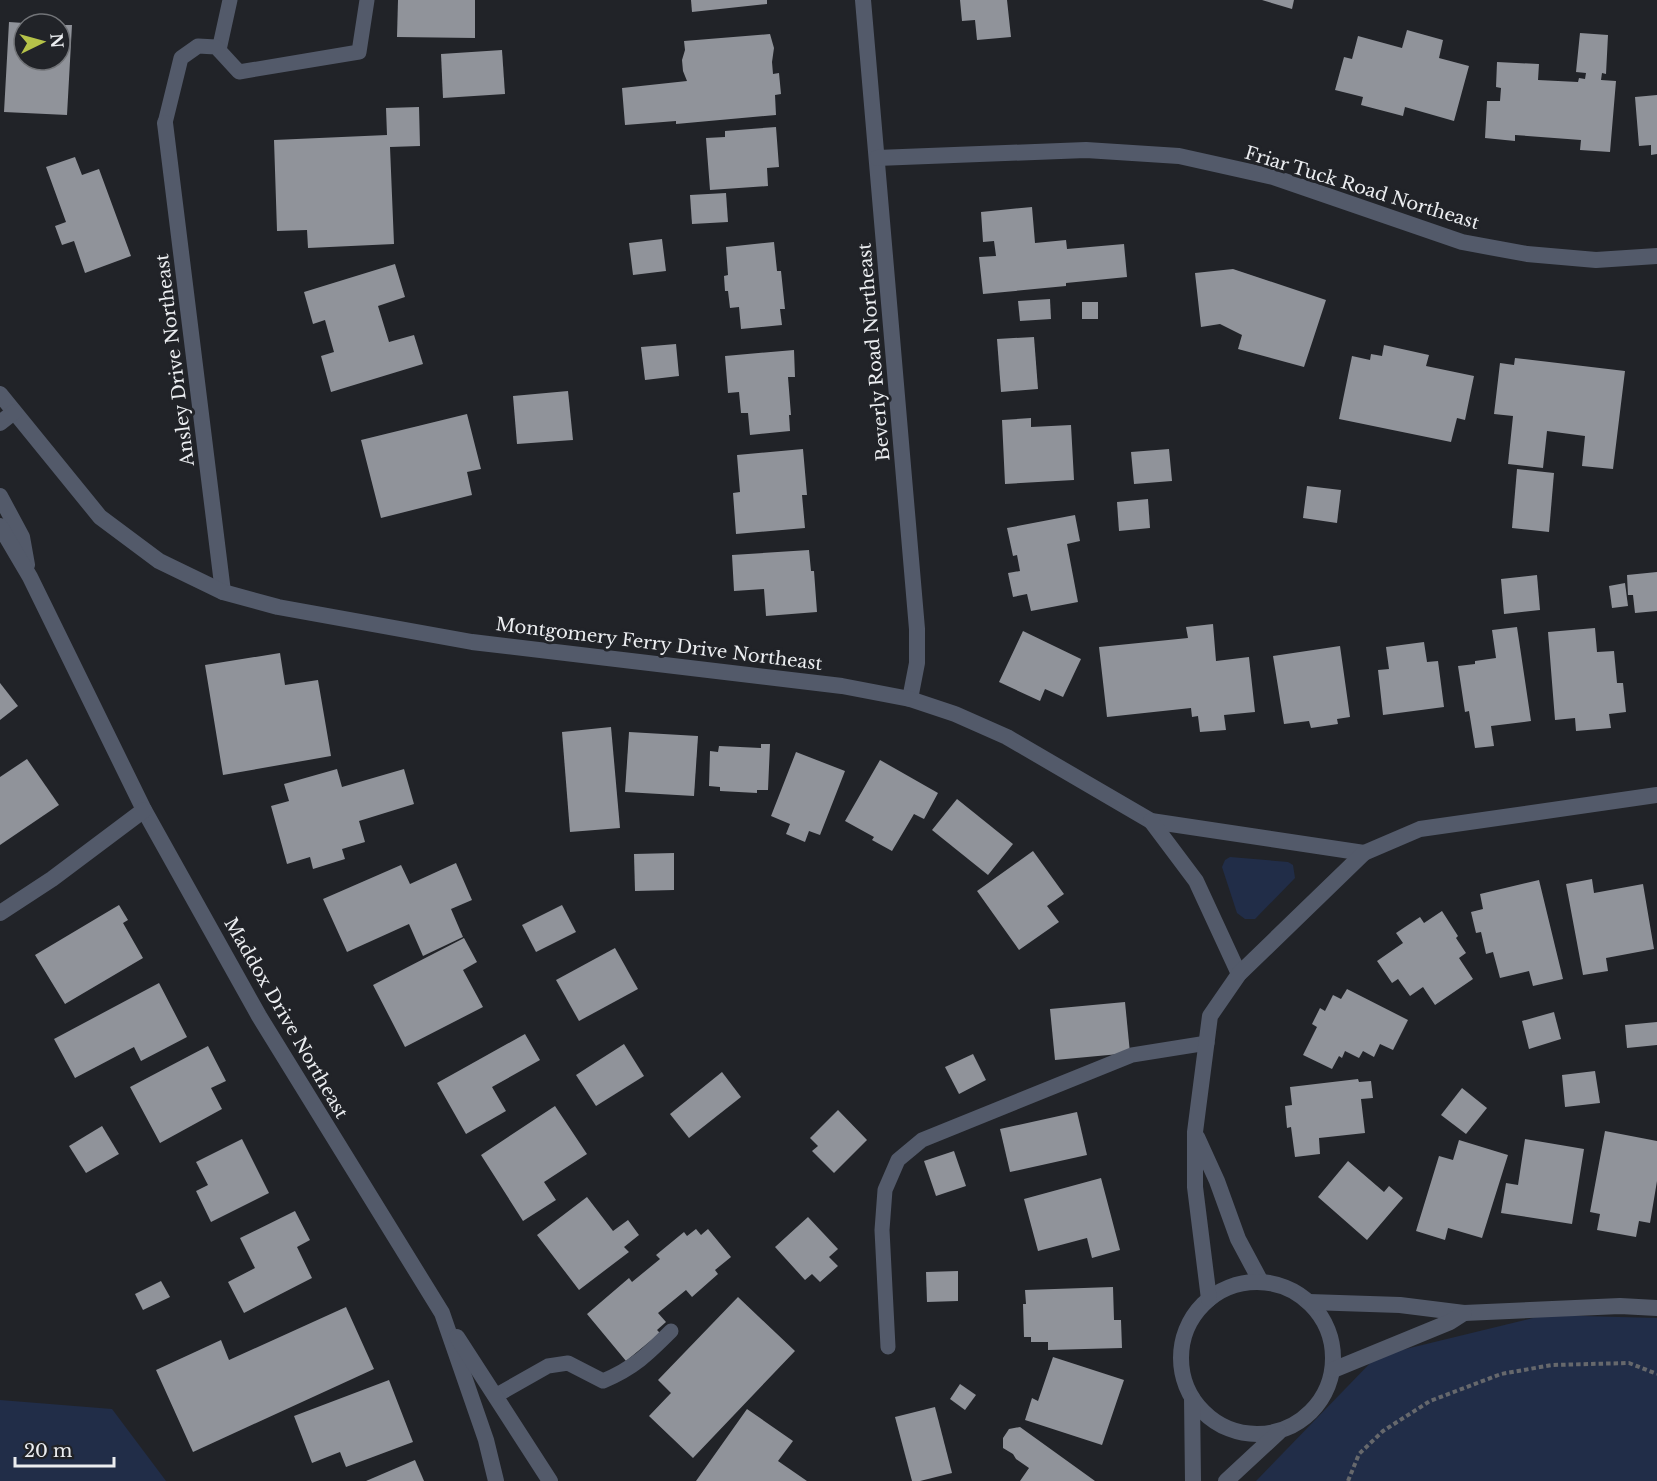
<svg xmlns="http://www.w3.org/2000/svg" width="1657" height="1481" viewBox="0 0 1657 1481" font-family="'Libre Baskerville',serif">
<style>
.green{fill:#212d48}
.building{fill:#90939a}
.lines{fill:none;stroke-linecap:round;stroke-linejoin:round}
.path{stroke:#66686c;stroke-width:4;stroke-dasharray:4.5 3;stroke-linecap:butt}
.service{stroke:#535a6a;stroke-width:15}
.minor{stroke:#535a6a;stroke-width:16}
.labels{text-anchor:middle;stroke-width:6;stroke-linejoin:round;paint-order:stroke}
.street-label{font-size:18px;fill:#ebedf0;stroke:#212328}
</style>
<rect width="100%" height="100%" fill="#212328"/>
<g class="green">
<polygon points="1230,857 1288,862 1293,865 1295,878 1255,919 1245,919 1237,913 1222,867 1225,860"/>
<polygon points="1545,1315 1657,1318 1657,1481 1256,1481 1377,1356"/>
<polygon points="0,1400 112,1409 166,1481 0,1481"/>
</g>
<g class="building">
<polygon points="398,0 475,0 475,38 397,37"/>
<polygon points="691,0 767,0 767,4 692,12"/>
<polygon points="960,0 1007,0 1011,37 977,40 975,20 962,21"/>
<polygon points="1262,0 1294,0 1292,9"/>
<polygon points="9,22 24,23 24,60 60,60 60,25 72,25 67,115 4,112"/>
<polygon points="1407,30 1443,40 1439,58 1469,66 1454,121 1405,107 1403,116 1361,105 1363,97 1335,90 1344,57 1352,59 1358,36 1402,48"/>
<polygon points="1580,33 1608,35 1606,74 1602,73 1601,80 1616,81 1610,152 1580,150 1581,140 1515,135 1515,141 1485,138 1487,101 1500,101 1501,88 1496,87 1497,62 1539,64 1538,80 1578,82 1579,78 1585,79 1586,73 1576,72"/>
<polygon points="770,34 774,48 772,62 773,74 779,73 781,94 775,95 776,115 676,124 676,121 625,125 622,88 687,81 683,71 682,60 685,50 684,41"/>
<polygon points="502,50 505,94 443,98 441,54"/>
<polygon points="1657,95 1657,154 1651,155 1651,145 1639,146 1635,97"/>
<polygon points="419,107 420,146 390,147 394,244 308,248 307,230 277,231 274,140 387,135 386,108"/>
<polygon points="776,127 779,167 767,168 768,186 710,190 706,138 725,137 725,131"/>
<polygon points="75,157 82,175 99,169 131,256 85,273 74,241 62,245 55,226 66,222 46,167"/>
<polygon points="726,193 728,222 692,224 690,195"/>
<polygon points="1032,207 1035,243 1066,240 1067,249 1124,244 1127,277 1066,283 1066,286 983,294 979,257 996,256 994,241 983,242 981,212"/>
<polygon points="662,239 666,271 633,275 629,243"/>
<polygon points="774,242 777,271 781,271 785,309 780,309 782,325 741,329 739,307 730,308 728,291 725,291 724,276 728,275 726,247"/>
<polygon points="395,264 405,297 378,306 389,342 414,335 423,364 331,392 321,356 334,352 325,320 313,324 304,292"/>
<polygon points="1233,269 1326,300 1304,367 1238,349 1242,335 1220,324 1201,327 1195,273"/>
<polygon points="1050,299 1051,319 1020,321 1018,301"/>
<rect x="1082" y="302" width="16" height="17"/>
<polygon points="1034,337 1038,389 1001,392 997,339"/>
<polygon points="676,344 679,376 645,380 641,347"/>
<polygon points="1384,345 1429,355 1426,366 1474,376 1465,420 1457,418 1451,442 1339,419 1352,356 1370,360 1371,354 1382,356"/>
<polygon points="794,350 795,377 788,377 791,415 789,415 790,431 750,435 748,413 741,413 739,392 728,393 725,356"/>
<polygon points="1515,358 1625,371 1613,469 1582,466 1585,436 1547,431 1543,468 1508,464 1513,416 1494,414 1500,363 1514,365"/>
<polygon points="568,391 573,440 517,444 513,396"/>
<polygon points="467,414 481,469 467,472 472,495 381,518 361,440"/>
<polygon points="1031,418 1031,427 1071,425 1074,480 1005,484 1002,420"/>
<polygon points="803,449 807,495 802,495 805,528 736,534 733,493 740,492 737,455"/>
<polygon points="1169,449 1172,481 1134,484 1131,452"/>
<polygon points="1517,469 1554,473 1549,532 1512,528"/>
<polygon points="1307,486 1341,490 1337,523 1303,518"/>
<polygon points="1148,499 1150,528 1119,531 1117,502"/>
<polygon points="1075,515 1080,541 1067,544 1078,602 1031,611 1027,594 1013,597 1008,573 1020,571 1017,555 1013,556 1007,528"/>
<polygon points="809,550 811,571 814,571 817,612 766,616 764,589 734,591 732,555"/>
<polygon points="1657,572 1657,611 1635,613 1633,595 1628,595 1627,575"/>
<polygon points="1537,575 1540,610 1504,614 1501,579"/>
<polygon points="1625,583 1628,606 1612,608 1609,586"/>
<polygon points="1213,624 1216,661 1249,657 1255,712 1224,715 1226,730 1200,732 1198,716 1192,717 1191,708 1107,717 1099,647 1188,638 1186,627"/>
<polygon points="1517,627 1531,721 1491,726 1494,746 1475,748 1469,711 1465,712 1458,666 1475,664 1475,661 1496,658 1492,630"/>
<polygon points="1595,628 1597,652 1614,651 1617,683 1623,683 1626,712 1609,714 1611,728 1576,731 1575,718 1555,720 1548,632"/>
<polygon points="1023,631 1081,659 1063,697 1045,689 1040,701 999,682"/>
<polygon points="1424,642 1427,662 1438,661 1444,707 1383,715 1378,670 1389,669 1386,647"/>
<polygon points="1340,646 1350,717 1337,719 1338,724 1311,728 1309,721 1284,724 1273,656"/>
<polygon points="280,653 285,685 318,680 331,756 223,775 205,665"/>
<polygon points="0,683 18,706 0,720"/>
<polygon points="611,727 620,828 570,832 562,732"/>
<polygon points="629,732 698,736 694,796 625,792"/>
<polygon points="761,744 770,744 768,790 757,790 757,793 720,791 720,787 709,786 710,751 718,752 719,746 761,748"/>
<polygon points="796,752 845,771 820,835 809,831 805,842 786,834 790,824 771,816"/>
<polygon points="27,759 59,805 0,845 0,777"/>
<polygon points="880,760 938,793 924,819 914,814 892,851 872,840 874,837 845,821"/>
<polygon points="337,769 342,787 404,769 414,804 359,821 365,842 342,849 345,859 313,869 310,857 287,864 271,806 289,801 284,784"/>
<polygon points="957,799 1013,844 988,875 932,830"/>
<polygon points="1033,851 1064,894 1047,906 1059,922 1019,950 977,891"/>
<polygon points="674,853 674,890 635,891 634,854"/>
<polygon points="456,863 472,900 451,909 463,937 423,956 409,924 347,952 323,899 401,865 410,884"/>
<polygon points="1592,879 1594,893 1643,884 1654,949 1606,958 1608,971 1583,975 1566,884"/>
<polygon points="1539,880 1563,979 1533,986 1529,971 1500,978 1493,952 1486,954 1481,932 1476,933 1471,912 1483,909 1480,894"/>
<polygon points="119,905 128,920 123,923 143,958 65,1004 35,955"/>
<polygon points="562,905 576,932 536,952 522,925"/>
<polygon points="1442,911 1458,936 1456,938 1466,953 1459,958 1473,979 1435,1005 1423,987 1410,996 1398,979 1392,983 1377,961 1403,943 1396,933 1420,917 1424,923"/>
<polygon points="464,938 477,962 463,970 483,1007 405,1047 373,985"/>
<polygon points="615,948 638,989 579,1021 556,980"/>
<polygon points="159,983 187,1037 141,1061 134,1047 75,1078 54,1039"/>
<polygon points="1347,989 1408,1020 1393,1050 1380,1044 1374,1057 1363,1051 1359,1058 1345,1051 1342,1058 1339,1056 1332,1069 1303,1055 1317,1027 1312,1024 1320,1008 1325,1011 1333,995 1341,999"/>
<polygon points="1125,1002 1130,1053 1055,1060 1050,1009"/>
<polygon points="1554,1012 1561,1039 1529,1049 1522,1021"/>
<polygon points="1657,1022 1657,1045 1627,1048 1625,1025"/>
<polygon points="525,1034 540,1060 492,1087 506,1111 466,1134 437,1083"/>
<polygon points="624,1044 644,1076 596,1106 576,1075"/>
<polygon points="208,1046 226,1081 211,1088 222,1109 160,1143 130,1087"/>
<polygon points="973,1054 986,1080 959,1094 945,1067"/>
<polygon points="1595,1071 1600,1103 1565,1107 1562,1075"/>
<polygon points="722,1072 741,1097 689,1138 670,1114"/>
<polygon points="1358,1079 1359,1082 1371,1081 1373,1098 1361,1099 1365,1133 1319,1138 1320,1154 1295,1157 1291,1127 1287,1128 1285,1106 1292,1105 1290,1087"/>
<polygon points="1462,1088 1487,1108 1466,1134 1441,1115"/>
<polygon points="555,1106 587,1154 544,1182 556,1200 523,1221 481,1155"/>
<polygon points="838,1110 867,1140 834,1173 812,1151 818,1146 810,1138"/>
<polygon points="1077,1112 1087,1155 1010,1172 1000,1129"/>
<polygon points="102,1126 119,1154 86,1173 69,1146"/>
<polygon points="1605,1131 1657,1141 1657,1181 1650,1223 1639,1221 1636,1237 1597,1230 1600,1214 1590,1212"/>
<polygon points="242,1139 269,1193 211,1222 196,1191 208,1185 196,1162"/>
<polygon points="1525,1139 1584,1149 1572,1224 1501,1213 1506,1183 1518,1185"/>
<polygon points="1459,1140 1508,1155 1482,1238 1448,1228 1445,1240 1416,1231 1439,1156 1453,1160"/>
<polygon points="954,1151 966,1186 936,1196 924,1161"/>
<polygon points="1348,1161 1384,1192 1389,1186 1403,1198 1367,1240 1318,1197"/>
<polygon points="1101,1178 1120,1250 1092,1258 1087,1238 1038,1251 1024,1199"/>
<polygon points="587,1197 613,1231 628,1220 639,1235 624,1247 629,1252 579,1290 537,1235"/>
<polygon points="295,1211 310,1240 297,1247 312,1278 244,1313 228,1282 255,1268 240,1238"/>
<polygon points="808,1217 838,1249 829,1257 838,1266 820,1282 812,1274 805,1280 775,1247"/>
<polygon points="696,1229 701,1235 708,1229 731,1257 715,1270 718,1274 692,1297 686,1290 658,1313 666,1322 657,1330 660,1333 626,1361 587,1314 629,1278 632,1282 660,1259 656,1255 684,1232 687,1236"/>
<polygon points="958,1271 958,1301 927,1302 926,1272"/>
<polygon points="161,1281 170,1297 143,1310 135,1294"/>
<polygon points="1113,1287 1114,1320 1121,1320 1122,1348 1048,1350 1048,1342 1031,1342 1031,1337 1024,1337 1023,1304 1026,1304 1025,1290"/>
<polygon points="738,1297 795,1351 693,1458 649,1416 671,1393 658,1380"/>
<polygon points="346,1307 374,1369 193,1452 156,1370 221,1340 229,1360"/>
<polygon points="1053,1357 1124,1380 1102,1445 1025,1420 1032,1398 1038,1401"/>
<polygon points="389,1380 413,1442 346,1467 340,1452 312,1463 294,1416"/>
<polygon points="960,1384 976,1395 965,1410 950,1399"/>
<polygon points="935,1407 952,1473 920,1481 912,1481 895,1417"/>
<polygon points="747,1409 793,1441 778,1461 807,1481 696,1481"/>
<polygon points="1020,1427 1095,1481 1020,1481 1029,1468 1016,1459 1013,1454 1003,1448 1003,1438 1009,1429"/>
<polygon points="415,1460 424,1481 366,1481"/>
</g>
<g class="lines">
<polyline class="path" points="1348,1481 1359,1454 1383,1431 1430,1401 1501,1374 1552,1365 1629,1363 1657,1374"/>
<g class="service">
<polyline points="219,50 230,0"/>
<polyline points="165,123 181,58 198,46 216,47 239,72 359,52 367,0"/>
<polyline points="888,1347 882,1230 885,1190 898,1160 922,1140 1132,1055 1207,1043"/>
<path d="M 495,1396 L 548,1366 L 568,1363 L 603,1381 C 634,1368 648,1354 671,1331"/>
</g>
<g class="minor">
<polyline points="863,0 917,629 917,663 910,699"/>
<polyline points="165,123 223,592"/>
<polyline points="877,158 1086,150 1179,156 1273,177 1462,242 1527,254 1596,260 1657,256"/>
<polyline points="0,394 100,517 159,561 223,592 278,607 472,642 842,686 910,699 955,714 1007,737 1151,821 1364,853"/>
<polyline points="0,423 14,412"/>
<polyline points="0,496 22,537 27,565"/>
<polyline points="0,526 30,577 144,810 259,1016 442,1313 486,1440 496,1481"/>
<polyline points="1151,821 1196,881 1239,974"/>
<polyline points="0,913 52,879 144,810"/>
<polyline points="1197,1137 1217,1181 1238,1239 1261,1282"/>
<circle cx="1257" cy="1358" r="76"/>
<polyline points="1209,1299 1195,1187 1195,1132 1210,1016 1239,974 1364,853 1420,829 1657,795"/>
<polyline points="1309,1302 1400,1305 1464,1313 1620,1306 1657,1308"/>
<polyline points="457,1337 550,1481"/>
<polyline points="1333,1370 1450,1322 1464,1313"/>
<polyline points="1192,1398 1193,1481"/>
<polyline points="1226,1481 1279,1432"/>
</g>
</g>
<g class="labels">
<g class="street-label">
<text transform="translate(1362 188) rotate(17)" y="6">Friar Tuck Road Northeast</text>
<text transform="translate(874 352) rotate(-95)" y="6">Beverly Road Northeast</text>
<text transform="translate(175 360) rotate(-97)" y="6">Ansley Drive Northeast</text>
<text transform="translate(659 644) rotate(7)" y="6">Montgomery Ferry Drive Northeast</text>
<text transform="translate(286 1018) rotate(60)" y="6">Maddox Drive Northeast</text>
</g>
</g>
<g transform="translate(42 42) rotate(85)"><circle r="28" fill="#212328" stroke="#727478" stroke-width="1.5"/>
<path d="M0-4.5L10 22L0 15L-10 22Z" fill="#b5c249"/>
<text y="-9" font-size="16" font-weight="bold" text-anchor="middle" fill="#ebedf0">N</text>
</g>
<path d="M15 1457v9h99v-9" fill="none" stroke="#ebedf0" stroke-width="3"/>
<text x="24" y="1457" font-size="18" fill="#ebedf0" stroke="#212328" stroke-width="4.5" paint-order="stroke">20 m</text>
</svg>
